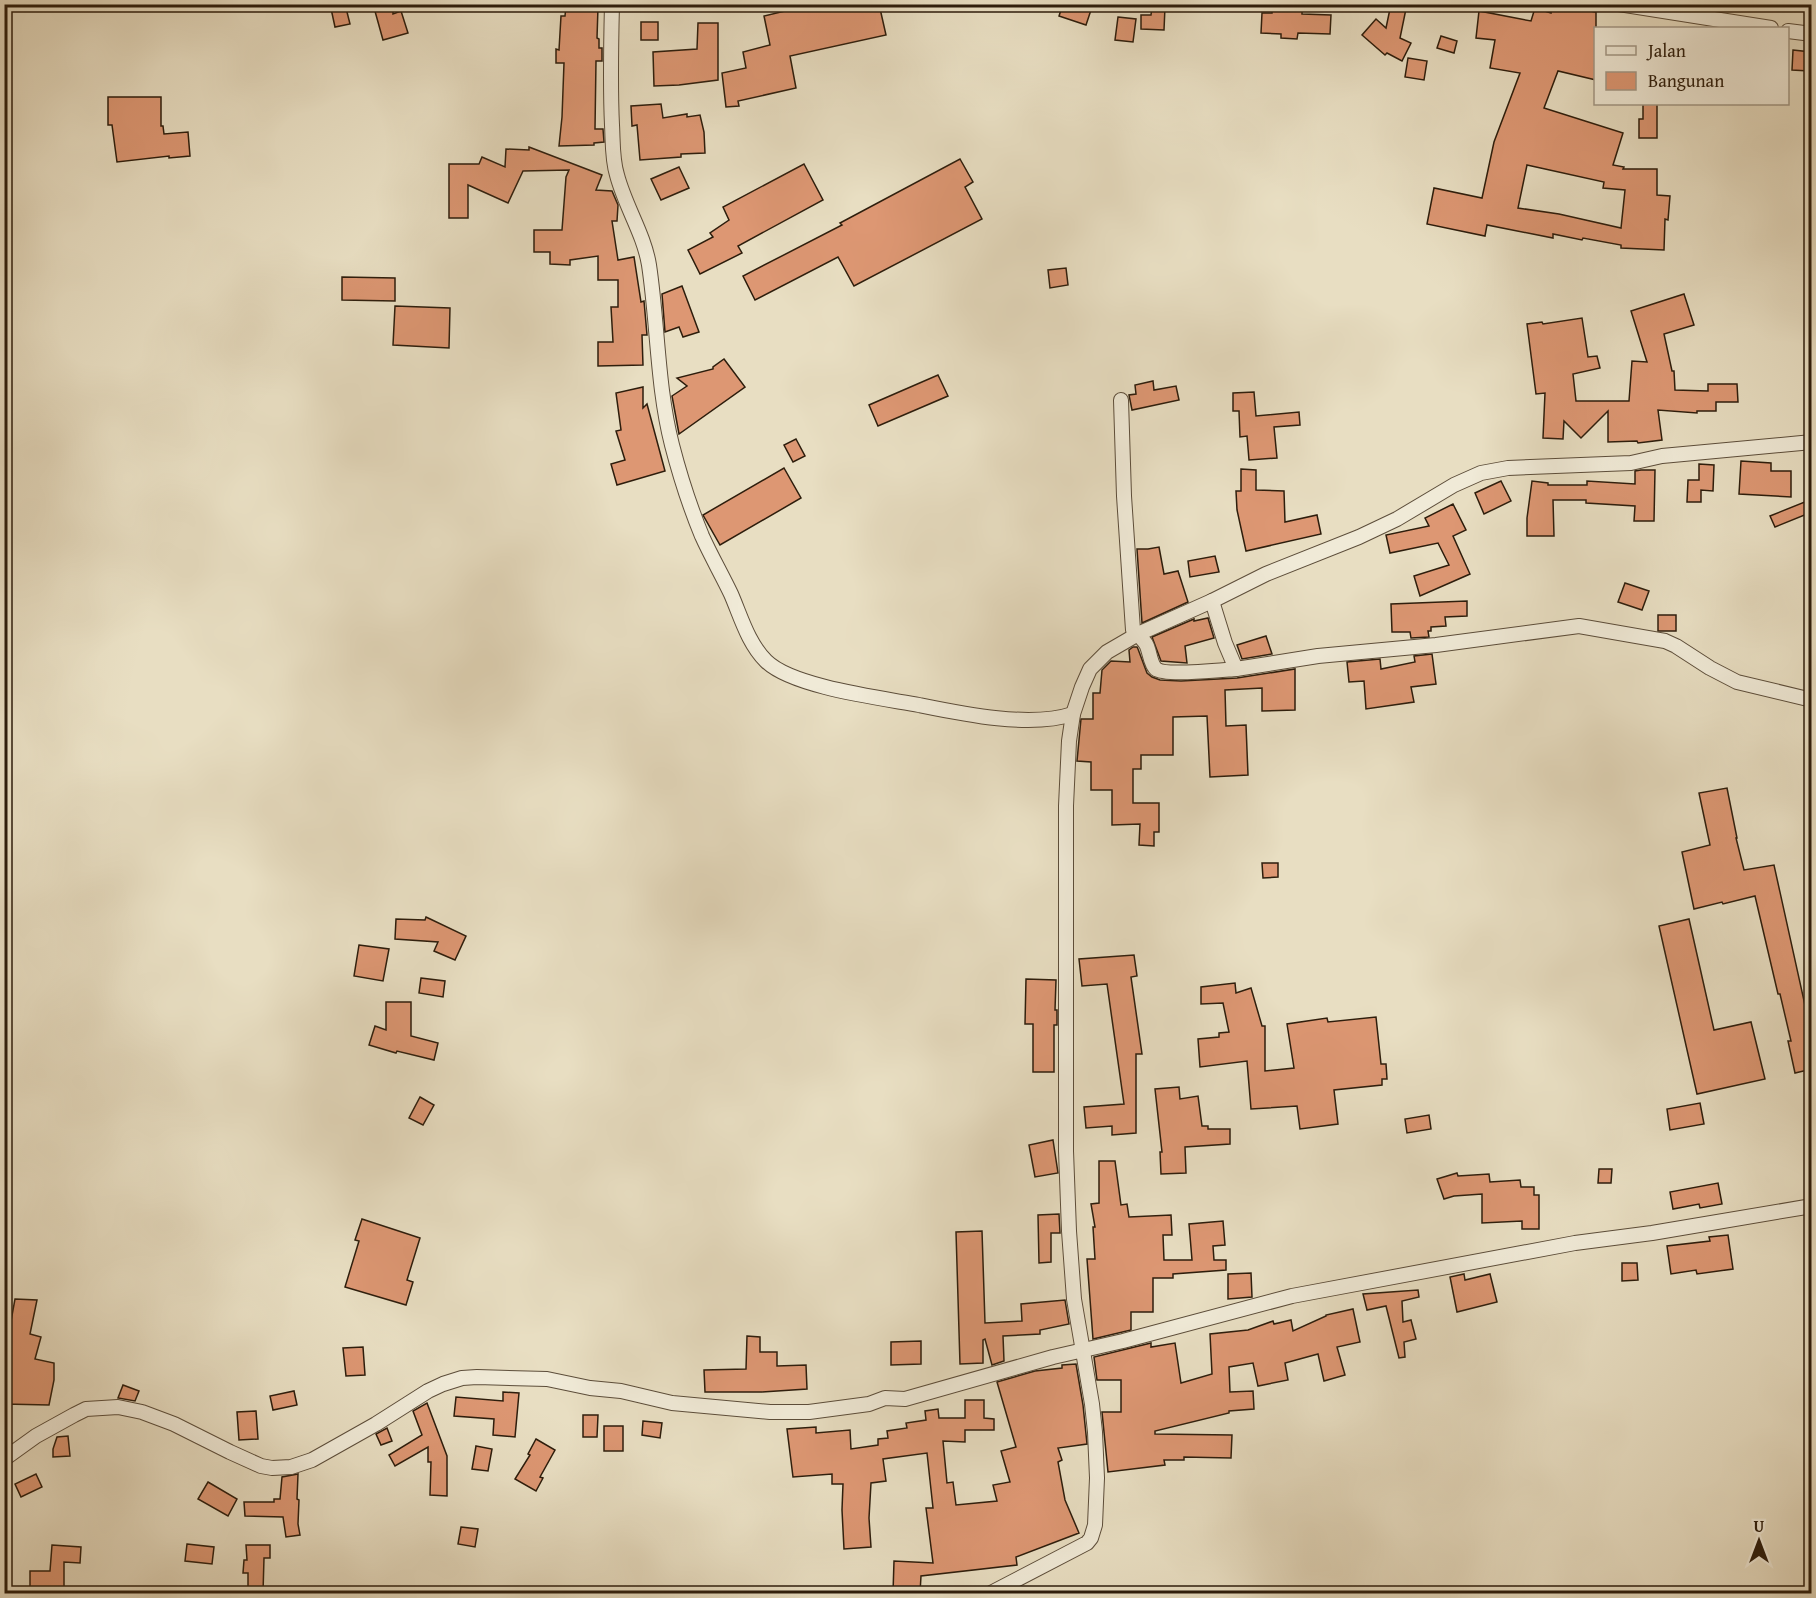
<svg xmlns="http://www.w3.org/2000/svg" width="1816" height="1598" viewBox="0 0 1816 1598" font-family="'Gentium Book Plus',serif">
<style>
.building{fill:#dd9773;stroke:#2d1d0c;stroke-width:1.5;fill-rule:evenodd}
.lines{fill:none;stroke-linecap:round;stroke-linejoin:round}
.street-casing{stroke:#5c4d3a;stroke-width:16}
.street{stroke:#f0ead7;stroke-width:14}
</style>
<rect width="100%" height="100%" fill="#e8dec2"/>
<filter id="stains"><feTurbulence type="fractalNoise" baseFrequency=".00333" numOctaves="4"/><feColorMatrix values="0 0 0 0 .2 0 0 0 0 .09 0 0 0 0 .02 0 0 0 .5 -.17"/></filter>
<radialGradient id="worn" r=".72"><stop offset=".6" stop-color="#630" stop-opacity="0"/><stop offset="1" stop-color="#630" stop-opacity=".3"/></radialGradient>
<g class="building">
<polygon points="330,4 345,4 350,24 335,27"/>
<polygon points="373,4 393,4 393,14 401,11 408,33 383,40"/>
<polygon points="801,4 879,4 886,35 790,56 796,88 738,101 739,106 726,107 722,73 746,68 743,52 770,45 764,16 802,7"/>
<polygon points="1063,4 1093,4 1086,25 1059,16"/>
<polygon points="1289,4 1302,4 1302,14 1331,15 1330,34 1298,33 1297,39 1281,38 1281,34 1261,33 1262,13 1272,13 1272,8 1289,9"/>
<polygon points="1391,4 1407,4 1400,38 1411,43 1402,61 1387,53 1385,55 1362,35 1376,19 1386,28"/>
<path d="M 1552,5 L 1596,12 L 1596,80 L 1558,71 L 1544,108 L 1623,133 L 1613,165 L 1624,167 L 1623,169 L 1657,169 L 1657,195 L 1670,196 L 1668,220 L 1665,219 L 1664,250 L 1621,248 L 1621,245 L 1583,238 L 1582,240 L 1553,234 L 1553,238 L 1487,225 L 1485,236 L 1427,224 L 1434,188 L 1482,198 L 1494,142 L 1520,73 L 1490,68 L 1495,40 L 1476,38 L 1479,11 L 1531,21 L 1535,8 L 1551,13 ZM 1527,165 L 1604,182 L 1603,188 L 1625,190 L 1621,228 L 1559,214 L 1518,208 Z"/>
<polygon points="566,6 598,7 597,38 599,39 599,48 602,48 602,61 596,61 595,129 603,129 604,142 594,143 594,145 559,146 562,117 564,63 556,63 556,49 559,50 561,16 565,16"/>
<polygon points="1152,7 1165,7 1164,30 1141,29 1141,15 1151,15"/>
<polygon points="1118,17 1136,19 1133,42 1115,40"/>
<rect x="641" y="22" width="17" height="18"/>
<polygon points="698,23 718,23 718,80 679,85 654,86 653,52 697,49"/>
<polygon points="1441,36 1457,41 1454,53 1437,48"/>
<polygon points="1793,50 1811,52 1809,71 1792,70"/>
<polygon points="1408,58 1427,61 1424,80 1405,77"/>
<polygon points="108,97 161,97 161,126 163,126 164,134 188,132 190,156 169,158 169,156 117,162 112,125 108,125"/>
<polygon points="661,104 663,118 687,114 687,117 700,115 704,132 705,153 681,154 681,157 640,160 637,125 632,126 631,106"/>
<polygon points="1643,104 1657,104 1657,138 1639,138 1639,119 1643,119"/>
<polygon points="529,147 602,175 596,190 612,191 618,205 617,221 612,221 618,260 634,257 641,302 644,301 647,335 642,335 643,365 598,366 598,342 613,342 611,307 618,307 618,280 598,280 598,256 570,260 570,265 550,264 550,252 534,252 534,230 562,230 566,177 569,170 523,171 508,203 468,185 468,218 449,218 449,164 479,164 482,157 505,167 506,149 529,150"/>
<polygon points="960,159 973,182 965,187 982,219 854,286 838,257 755,300 743,276 842,225 840,223"/>
<polygon points="804,164 823,200 738,246 742,253 700,274 688,250 713,237 710,233 729,220 723,207"/>
<polygon points="679,167 689,188 661,200 651,179"/>
<polygon points="1066,268 1068,285 1050,288 1048,270"/>
<polygon points="342,277 395,278 395,301 342,300"/>
<polygon points="682,286 699,332 683,337 679,327 665,332 662,294"/>
<polygon points="1684,294 1694,325 1664,334 1672,371 1674,371 1675,390 1708,391 1708,384 1737,384 1738,402 1716,402 1716,411 1697,411 1697,413 1658,410 1662,440 1638,443 1637,441 1608,442 1608,411 1581,438 1564,421 1563,439 1543,438 1545,393 1536,394 1527,324 1542,322 1543,324 1582,318 1588,357 1597,356 1600,368 1573,374 1576,401 1629,401 1632,361 1647,362 1631,311"/>
<polygon points="395,306 450,308 449,348 393,345"/>
<polygon points="724,359 745,387 679,434 672,396 687,386 677,378 713,369 713,367"/>
<polygon points="938,375 948,396 878,426 869,405"/>
<polygon points="1153,381 1154,390 1176,386 1179,400 1132,410 1129,395 1136,394 1135,385"/>
<polygon points="643,387 643,408 647,404 665,471 617,485 611,464 625,460 616,431 621,430 616,393"/>
<polygon points="1254,392 1256,416 1299,412 1300,425 1274,427 1277,458 1249,460 1247,436 1240,437 1239,411 1233,411 1233,393"/>
<polygon points="796,439 805,456 793,462 784,445"/>
<polygon points="1741,461 1771,463 1771,471 1791,471 1791,497 1739,494"/>
<polygon points="1699,464 1714,465 1713,491 1701,490 1701,502 1687,502 1688,480 1699,480"/>
<polygon points="784,468 801,498 720,545 703,515"/>
<polygon points="1241,469 1256,470 1256,490 1284,491 1285,522 1317,515 1321,534 1246,551 1237,510 1236,491 1241,491"/>
<polygon points="1641,470 1655,470 1654,521 1634,521 1635,506 1586,503 1586,500 1553,500 1554,536 1527,536 1527,518 1532,481 1548,483 1548,485 1587,485 1587,481 1635,484 1635,471"/>
<polygon points="1501,481 1511,501 1484,514 1475,493"/>
<polygon points="1812,499 1812,512 1775,527 1770,516"/>
<polygon points="1453,504 1466,530 1453,536 1470,574 1420,596 1414,576 1449,565 1438,543 1390,553 1386,535 1429,526 1425,518"/>
<polygon points="1159,547 1164,574 1178,571 1188,602 1142,623 1137,549 1148,549"/>
<polygon points="1215,556 1219,572 1190,577 1188,561"/>
<polygon points="1625,583 1649,591 1642,610 1618,602"/>
<polygon points="1467,601 1467,616 1445,617 1446,626 1431,627 1431,631 1428,631 1429,637 1411,638 1410,632 1392,632 1391,604"/>
<rect x="1658" y="615" width="18" height="16"/>
<polygon points="1208,618 1214,638 1185,646 1187,663 1161,661 1152,637 1194,619 1194,621"/>
<polygon points="1266,636 1272,654 1242,659 1237,645"/>
<polygon points="1133,647 1137,647 1138,649 1147,673 1152,677 1160,680 1181,681 1237,678 1295,669 1295,710 1262,711 1262,688 1225,690 1226,726 1246,725 1248,775 1210,777 1207,716 1173,717 1173,755 1141,755 1141,769 1133,769 1133,803 1159,803 1159,832 1154,832 1154,846 1139,845 1140,824 1112,825 1112,790 1091,790 1091,762 1077,761 1081,719 1093,719 1093,693 1100,693 1102,670 1111,661 1130,662 1129,650"/>
<polygon points="1432,654 1436,684 1411,687 1414,702 1366,709 1364,681 1349,682 1347,662 1380,659 1381,669 1415,662 1414,656"/>
<polygon points="1727,788 1737,838 1736,838 1744,870 1774,865 1812,1037 1812,1069 1795,1073 1788,1041 1791,1041 1780,994 1778,994 1755,896 1723,904 1722,902 1694,909 1682,852 1710,845 1699,793"/>
<polygon points="1262,863 1278,863 1278,877 1263,878"/>
<polygon points="426,917 466,936 455,960 434,951 438,942 395,939 396,919 425,920"/>
<polygon points="1689,919 1714,1030 1751,1022 1765,1079 1697,1094 1659,926"/>
<polygon points="359,945 389,949 383,981 354,976"/>
<polygon points="1134,955 1137,976 1131,977 1142,1054 1136,1054 1136,1133 1112,1135 1112,1126 1086,1128 1084,1107 1124,1104 1107,984 1082,986 1079,959"/>
<polygon points="421,978 445,981 443,997 419,993"/>
<polygon points="1026,979 1056,980 1055,1010 1057,1010 1057,1025 1054,1025 1054,1072 1033,1072 1033,1024 1025,1024"/>
<polygon points="1235,983 1236,993 1251,988 1262,1026 1265,1026 1265,1071 1294,1068 1287,1024 1327,1018 1328,1022 1376,1017 1381,1064 1386,1064 1387,1079 1382,1079 1382,1085 1334,1090 1338,1124 1300,1129 1297,1106 1251,1109 1247,1061 1200,1067 1198,1039 1219,1037 1219,1033 1229,1032 1223,1003 1201,1004 1201,987"/>
<polygon points="386,1002 411,1002 411,1036 438,1043 434,1060 397,1051 396,1053 369,1045 375,1026 386,1030"/>
<polygon points="1179,1087 1180,1099 1198,1096 1202,1126 1208,1126 1208,1129 1230,1129 1230,1144 1185,1147 1186,1173 1161,1174 1160,1152 1162,1152 1155,1089"/>
<polygon points="420,1097 434,1105 423,1125 409,1118"/>
<polygon points="1700,1103 1704,1124 1670,1130 1667,1109"/>
<polygon points="1429,1115 1431,1129 1407,1133 1405,1119"/>
<polygon points="1053,1140 1058,1173 1035,1177 1029,1145"/>
<polygon points="1099,1161 1115,1161 1121,1205 1127,1204 1129,1217 1171,1215 1172,1235 1163,1235 1164,1260 1192,1260 1189,1224 1223,1221 1225,1245 1213,1246 1214,1260 1226,1260 1226,1270 1173,1274 1173,1278 1153,1278 1153,1312 1131,1312 1131,1330 1093,1339 1087,1259 1095,1259 1093,1227 1095,1227 1091,1204 1099,1203"/>
<polygon points="1599,1169 1612,1169 1611,1183 1598,1183"/>
<polygon points="1457,1173 1458,1176 1489,1174 1490,1182 1520,1180 1521,1187 1534,1187 1534,1195 1539,1195 1539,1229 1522,1229 1522,1221 1482,1223 1482,1194 1454,1196 1444,1199 1437,1179"/>
<polygon points="1718,1183 1722,1204 1700,1208 1699,1204 1673,1209 1670,1192"/>
<polygon points="1059,1214 1060,1233 1051,1233 1051,1262 1039,1263 1038,1215"/>
<polygon points="362,1219 420,1238 407,1280 413,1282 406,1305 345,1287 359,1241 355,1240"/>
<polygon points="982,1231 985,1323 1022,1321 1021,1304 1065,1300 1069,1324 1040,1330 1040,1334 1003,1336 1004,1361 992,1365 985,1339 983,1340 983,1363 960,1364 956,1232"/>
<polygon points="1728,1235 1733,1269 1697,1274 1696,1270 1671,1274 1667,1246 1710,1241 1709,1237"/>
<polygon points="1622,1263 1637,1263 1638,1280 1622,1281"/>
<polygon points="1251,1273 1252,1297 1228,1299 1228,1274"/>
<polygon points="1464,1274 1465,1280 1490,1274 1497,1302 1457,1312 1450,1277"/>
<polygon points="1418,1290 1419,1297 1402,1301 1403,1322 1411,1320 1416,1339 1404,1342 1405,1357 1399,1358 1386,1306 1367,1310 1363,1294"/>
<polygon points="15,1299 37,1300 30,1334 41,1337 35,1359 54,1363 54,1380 49,1405 4,1404 4,1359"/>
<polygon points="1353,1309 1360,1342 1337,1347 1345,1375 1324,1381 1318,1354 1285,1363 1288,1380 1258,1386 1253,1363 1229,1367 1230,1392 1253,1391 1254,1409 1229,1411 1229,1413 1155,1431 1155,1434 1232,1435 1231,1458 1184,1457 1184,1460 1164,1460 1165,1465 1108,1472 1102,1412 1121,1412 1121,1380 1097,1380 1094,1357 1151,1343 1151,1347 1175,1343 1181,1383 1212,1374 1210,1334 1248,1330 1273,1321 1274,1324 1291,1320 1293,1331 1326,1316 1326,1315"/>
<polygon points="747,1336 760,1337 760,1352 777,1352 777,1366 806,1365 807,1389 762,1392 705,1392 704,1370 746,1369"/>
<polygon points="921,1341 921,1364 891,1365 891,1342"/>
<polygon points="363,1347 365,1375 346,1376 343,1348"/>
<polygon points="1076,1364 1083,1405 1087,1444 1058,1448 1062,1460 1058,1462 1065,1500 1079,1533 1016,1557 1017,1565 921,1576 920,1593 893,1593 894,1561 933,1563 926,1508 933,1508 927,1453 883,1459 886,1481 871,1483 869,1518 871,1547 844,1549 842,1510 843,1484 832,1484 832,1474 793,1477 787,1429 816,1427 816,1433 850,1430 851,1449 878,1445 878,1439 888,1438 887,1431 907,1428 906,1423 926,1420 925,1411 938,1409 939,1418 965,1418 965,1400 984,1400 984,1418 994,1419 994,1430 965,1430 965,1442 943,1441 947,1483 953,1482 956,1505 997,1501 993,1485 1010,1482 1001,1451 1016,1447 997,1382 1035,1371 1062,1368 1062,1365"/>
<polygon points="123,1385 139,1391 135,1401 118,1398"/>
<polygon points="294,1391 297,1405 273,1410 270,1396"/>
<polygon points="503,1392 519,1393 515,1437 493,1435 494,1419 454,1416 456,1397 503,1401"/>
<polygon points="427,1403 447,1456 447,1496 430,1495 431,1462 428,1462 428,1447 395,1466 389,1455 422,1435 413,1411"/>
<polygon points="256,1411 258,1439 239,1440 237,1412"/>
<polygon points="583,1415 598,1415 597,1437 583,1437"/>
<polygon points="643,1421 662,1423 660,1438 642,1435"/>
<rect x="604" y="1426" width="19" height="25"/>
<polygon points="387,1428 392,1441 381,1445 376,1434"/>
<polygon points="68,1436 70,1456 53,1457 53,1449 57,1437"/>
<polygon points="536,1439 555,1450 540,1477 543,1478 536,1491 515,1479 530,1455 528,1454"/>
<polygon points="476,1446 492,1449 488,1471 472,1469"/>
<polygon points="36,1474 42,1487 21,1497 15,1484"/>
<polygon points="298,1474 297,1499 299,1500 298,1524 300,1535 286,1537 283,1517 245,1516 244,1502 274,1502 274,1499 280,1499 282,1477"/>
<polygon points="208,1482 237,1499 228,1516 198,1499"/>
<polygon points="461,1527 478,1529 475,1547 458,1544"/>
<polygon points="187,1544 214,1547 212,1564 185,1561"/>
<polygon points="52,1545 81,1547 80,1563 64,1562 64,1587 30,1587 30,1571 50,1571"/>
<polygon points="246,1545 270,1545 270,1558 264,1558 263,1593 248,1593 248,1573 243,1573 244,1560 247,1560"/>
</g>
<g class="lines">
<g class="street-casing">
<g id="street">
<path d="M 612,4 C 611,45 610,85 612,125 C 613,142 612,159 617,175 C 625,206 644,234 649,265 C 658,325 657,386 672,445 C 680,476 690,507 702,536 C 711,556 722,575 731,594 C 741,617 748,643 766,661 C 792,687 881,698 919,705 C 963,714 1030,728 1073,714"/>
<polyline points="1619,4 1771,28"/>
<polyline points="1788,31 1812,34"/>
<path d="M 1121,400 L 1124,496 L 1133,630 C 1137,634 1142,638 1146,644 C 1150,651 1150,664 1156,669 C 1165,676 1222,670 1236,669"/>
<polyline points="1212,601 1225,643 1236,669 1318,656 1436,645 1579,626 1665,641 1676,646 1710,668 1737,682 1812,700"/>
<polyline points="4,1459 36,1436 74,1415 86,1409 118,1407 142,1412 174,1424 230,1452 261,1466 272,1468 291,1467 312,1460 376,1424 428,1391 443,1384 462,1378 477,1377 547,1379 590,1388 621,1391 672,1403 770,1412 809,1412 869,1404 885,1398 905,1399 1053,1357 1123,1341 1292,1296 1575,1243 1652,1233 1812,1206"/>
<polyline points="989,1594 1087,1543 1091,1538 1095,1525 1097,1478 1095,1432 1092,1404 1074,1299 1069,1231 1066,1151 1066,806 1069,741 1073,714 1082,687 1090,669 1107,652 1138,634 1212,601 1266,574 1359,537 1397,519 1454,485 1481,473 1508,468 1631,463 1662,456 1812,442"/>
</g>
</g>
<use href="#street" class="street"/>
</g>
<rect width="1816" height="1598" fill="none" stroke="#e8dec2" stroke-width="24"/>
<rect x="6" y="6" width="1804" height="1586" fill="none" stroke="#2d1d0c" stroke-width="3"/>
<rect x="12" y="12" width="1792" height="1574" fill="none" stroke="#2d1d0c" stroke-width="1.5"/>
<rect x="1594" y="27" width="195" height="78" fill="#f0ead7" stroke="#a29886" stroke-width="1.5"/>
<rect x="1606" y="46" width="30" height="9" fill="#f0ead7" stroke="#a29886" stroke-width="1.5"/>
<text x="1648" y="57" font-size="18" fill="#2d1d0c">Jalan</text>
<rect x="1606" y="72" width="30" height="18" fill="#dd9773" stroke="#a29886" stroke-width="1.5"/>
<text x="1648" y="87" font-size="18" fill="#2d1d0c">Bangunan</text>
<g transform="translate(1759 1541)" stroke="#f0ead7" stroke-width="4.5" paint-order="stroke">
<path d="M0-4.5L10 22L0 15L-10 22Z" fill="#2d1d0c"/>
<text y="-9" font-size="16" font-weight="bold" text-anchor="middle" fill="#2d1d0c">U</text>
</g>
<rect width="100%" height="100%" filter="url(#stains)"/>
<rect width="100%" height="100%" fill="url(#worn)"/>
</svg>
